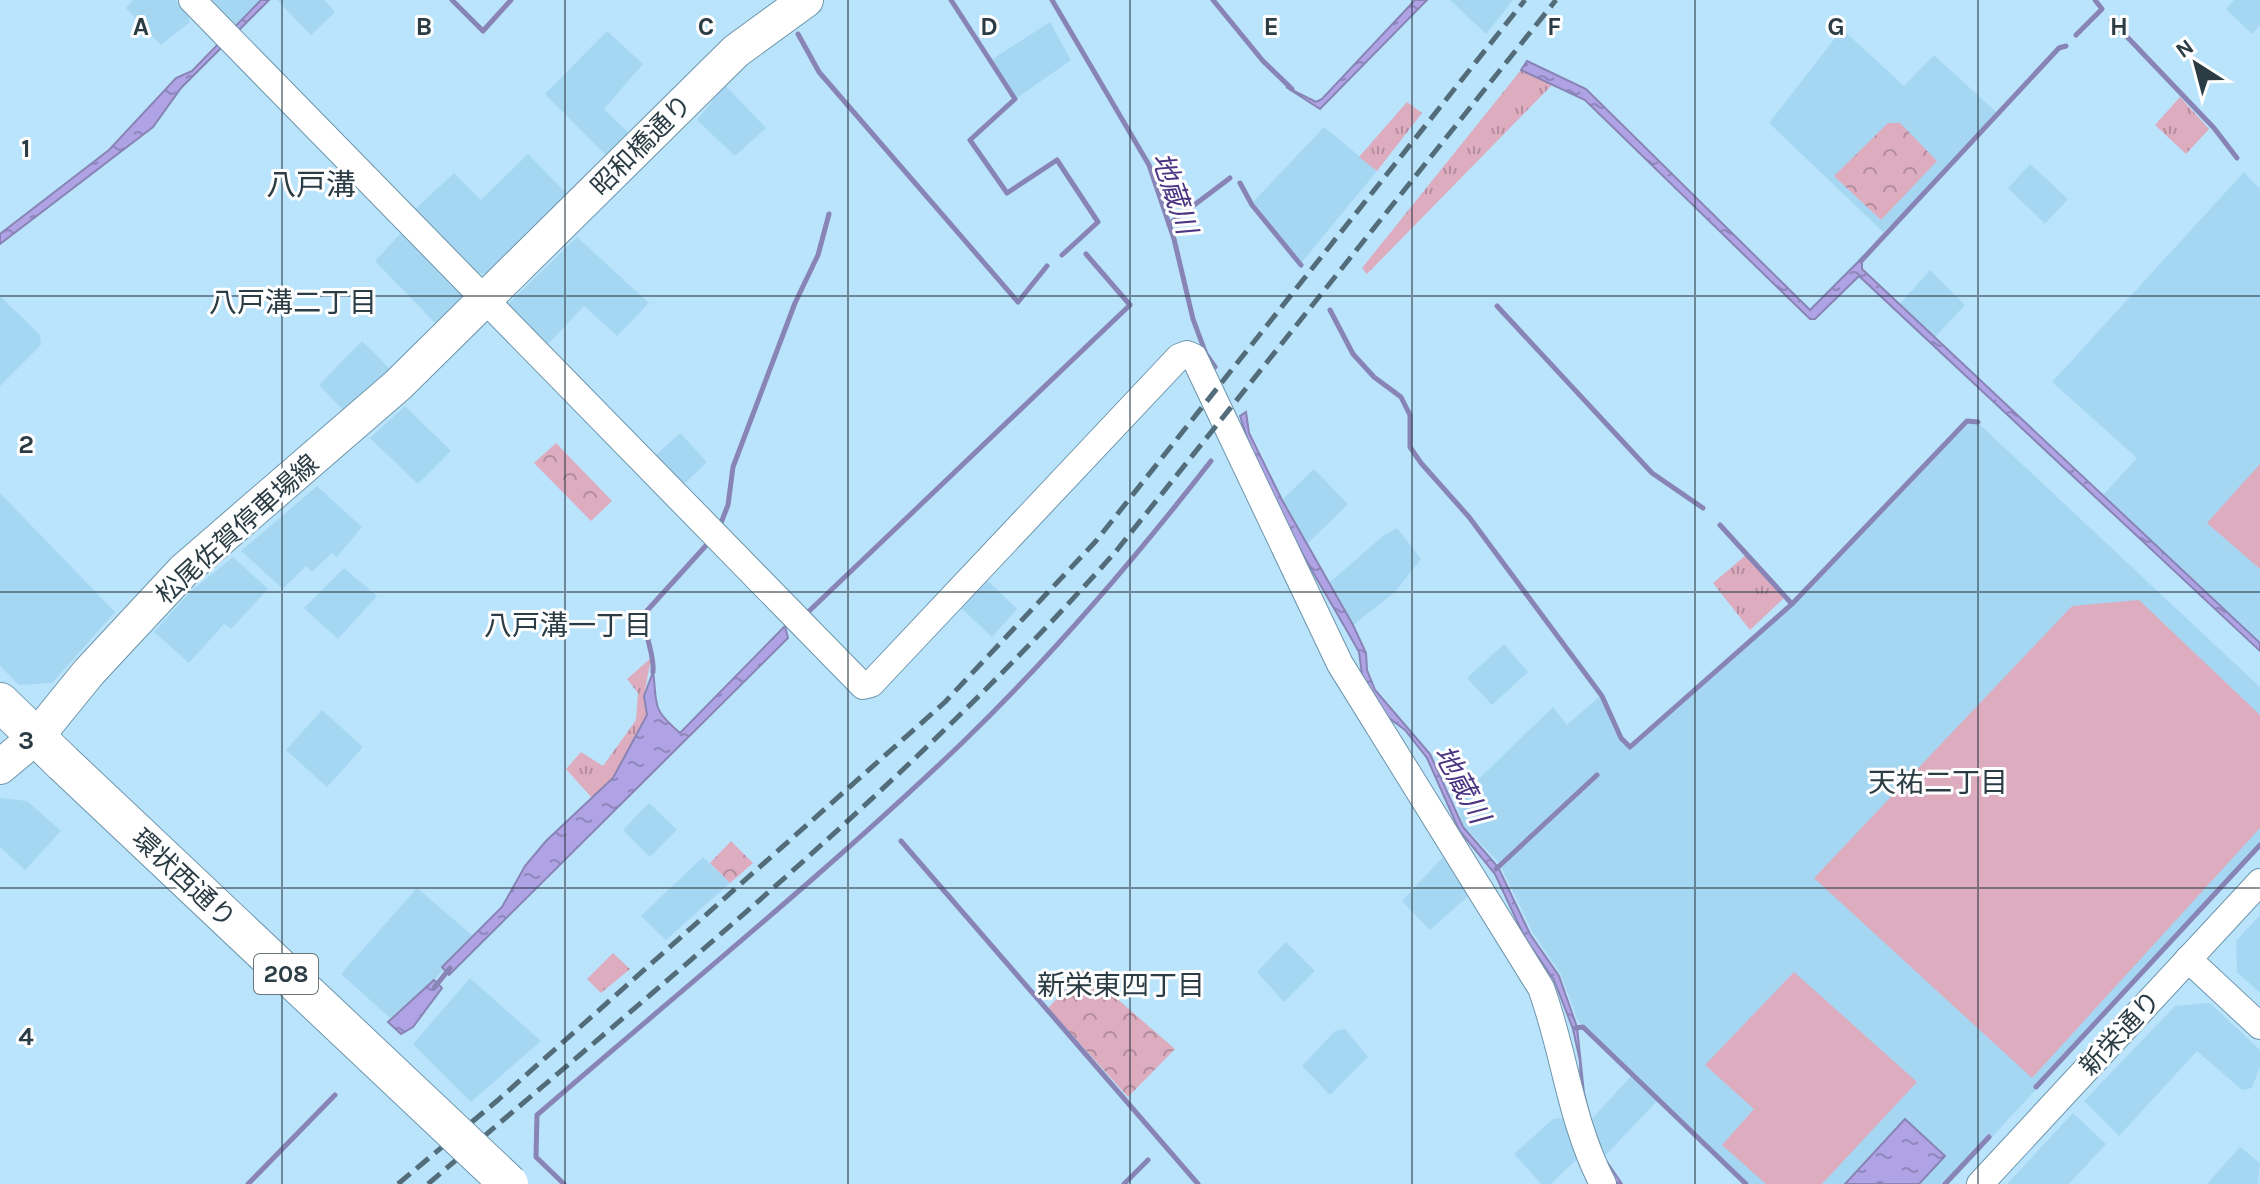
<svg xmlns="http://www.w3.org/2000/svg" width="2260" height="1184" viewBox="0 0 2260 1184" font-family="Karla,'Noto Sans JP',sans-serif">
<style>
.built{fill:#a6d7f2}
.grass{fill:url(#grass-tufts)}
.park{fill:url(#park-crowns)}
.pitch{fill:#ddacbf}
.water{fill:url(#water-ripples);stroke:#8884b5;stroke-width:2}
.lines{fill:none;stroke-linecap:round;stroke-linejoin:round}
.stream{stroke:#8884b5;stroke-width:5}
.minor-casing{stroke:#6d95ab;stroke-width:28}
.major-casing{stroke:#6d95ab;stroke-width:36}
.highway-casing{stroke:#6d95ab;stroke-width:40}
.minor{stroke:#fff;stroke-width:26}
.major{stroke:#fff;stroke-width:34}
.highway{stroke:#fff;stroke-width:38}
.rail{stroke:#536c79;stroke-width:5;stroke-dasharray:16 8;stroke-linecap:butt}
.highway-bridge-casing{stroke:#6d95ab;stroke-width:40;stroke-linecap:butt}
.highway-bridge{stroke:#fff;stroke-width:38}
.grid{fill:none;stroke:#2b3c45;stroke-width:2;stroke-opacity:0.55}
.labels{text-anchor:middle;stroke-width:6;stroke-linejoin:round;paint-order:stroke}
.shield{fill:#fefefe;stroke:#6a767c;stroke-width:2}
.shield-label{font-size:24px;font-weight:bold;fill:#2b3c45}
.street-label{font-size:26px;fill:#2b3c45;stroke:#fefefe}
.water-label{font-size:28px;font-style:italic;fill:#4b3583;stroke:#fefefe}
.neighbourhood-label{font-size:28px;fill:#2b3c45;stroke:#fefefe}
.quarter-label{font-size:30px;fill:#2b3c45;stroke:#fefefe}
.grid-label{font-size:26px;text-anchor:middle;font-weight:bold;fill:#2b3c45;stroke:#fefefe;stroke-width:6;stroke-linejoin:round;paint-order:stroke}
</style>
<defs>
<pattern id="grass-tufts" width="24" height="20" patternUnits="userSpaceOnUse" patternTransform="scale(2)"><rect width="24" height="20" fill="#ddacbf"/><path d="M3 7l-1-3M5 7V3M7 7l1-3M15 17l-1-3M17 17v-4M19 17l1-3" fill="none" stroke="#b38d9d"/></pattern>
<pattern id="park-crowns" width="20" height="18" patternUnits="userSpaceOnUse" patternTransform="scale(2)"><rect width="20" height="18" fill="#ddacbf"/><path d="M2 6a3 3 0 1 1 6 0M12 15a3 3 0 1 1 6 0" fill="none" stroke="#b38d9d"/></pattern>
<pattern id="water-ripples" width="26" height="14" patternUnits="userSpaceOnUse" patternTransform="scale(2)"><rect width="26" height="14" fill="#b0a3e5"/><path d="M2 4q2-2 4 0t4 0M15 11q2-2 4 0t4 0" fill="none" stroke="#8f86bb"/></pattern>
</defs>
<rect width="100%" height="100%" fill="#bae4fc"/>
<g class="built">
<polygon points="133,0 176,0 189,13 189,23 161,45 126,8"/>
<polygon points="208,0 261,0 234,27"/>
<polygon points="277,0 324,0 335,12 311,35"/>
<polygon points="1450,0 1513,0 1486,34"/>
<polygon points="2234,0 2260,0 2260,25 2252,34 2226,9"/>
<polygon points="1050,22 1071,60 1017,98 991,60"/>
<polygon points="1842,29 1904,86 1934,55 1996,112 1929,188 1883,232 1769,123"/>
<polygon points="607,31 643,64 604,109 634,138 609,158 545,94"/>
<polygon points="725,85 766,128 735,156 697,120"/>
<polygon points="1324,127 1377,171 1302,262 1253,202"/>
<polygon points="528,154 570,197 490,274 476,273 414,210 454,173 481,200"/>
<polygon points="2030,164 2068,199 2045,224 2008,188"/>
<polygon points="2244,172 2260,189 2260,643 2102,496 2137,458 2052,382"/>
<polygon points="403,231 460,290 461,305 439,327 375,261"/>
<polygon points="577,237 649,303 617,336 584,306 546,346 506,306"/>
<polygon points="1930,270 1965,305 1934,338 1899,305"/>
<polygon points="0,296 40,335 41,345 0,386"/>
<polygon points="362,341 394,373 348,415 319,385"/>
<polygon points="405,406 451,451 418,484 370,438"/>
<polygon points="1977,422 2260,687 2260,846 1949,1184 1748,1184 1659,1099 1601,1160 1588,1123 1633,1074 1578,1021 1561,975 1533,933 1499,863 1463,825 1456,801 1553,707 1567,725 1600,696 1616,734 1631,749 1793,604 1969,423"/>
<polygon points="680,433 707,462 682,486 654,457"/>
<polygon points="1314,469 1348,504 1307,544 1282,500"/>
<polygon points="317,486 362,527 337,557 332,553 312,572 306,566 283,589 241,551"/>
<polygon points="0,493 115,612 52,683 19,685 0,666"/>
<polygon points="1397,528 1421,559 1395,592 1353,625 1329,583 1383,536"/>
<polygon points="233,557 268,589 231,629 224,624 189,663 154,632 191,591"/>
<polygon points="344,568 377,596 338,639 304,608"/>
<polygon points="984,577 1017,609 992,637 958,605"/>
<polygon points="1504,644 1528,672 1492,705 1467,678"/>
<polygon points="322,710 363,747 327,787 286,750"/>
<polygon points="0,798 27,801 61,831 25,870 0,847"/>
<polygon points="649,803 677,830 650,857 623,830"/>
<polygon points="703,857 730,883 666,940 641,916"/>
<polygon points="1443,857 1468,896 1430,930 1402,901"/>
<polygon points="417,888 473,936 434,980 390,1018 341,974"/>
<polygon points="2260,915 2260,993 2237,972 2236,941"/>
<polygon points="1286,942 1315,971 1284,1002 1257,972"/>
<polygon points="470,978 541,1041 471,1102 413,1044"/>
<polygon points="2210,1003 2260,1050 2260,1067 2252,1088 2242,1090 2197,1051 2119,1136 2084,1101 2175,1006"/>
<polygon points="1345,1029 1368,1057 1330,1095 1302,1066 1335,1031"/>
<polygon points="2073,1113 2106,1144 2069,1184 2007,1184"/>
<polygon points="1562,1118 1577,1159 1551,1184 1541,1184 1514,1154 1553,1119"/>
<polygon points="2240,1147 2260,1163 2258,1184 2207,1184"/>
</g>
<g class="grass">
<polygon points="1521,70 1553,84 1367,274 1362,268"/>
<polygon points="2180,97 2209,129 2186,154 2155,125"/>
<polygon points="1407,102 1422,113 1377,171 1359,157"/>
<polygon points="1746,555 1784,598 1750,630 1713,583"/>
<polygon points="651,658 644,696 647,715 613,778 592,798 566,769 581,752 603,766 636,720 638,693 627,679"/>
<polygon points="613,953 630,969 601,993 587,979"/>
</g>
<g class="park">
<polygon points="1888,123 1900,123 1937,161 1881,220 1834,176"/>
<polygon points="556,443 612,501 591,521 534,463"/>
<polygon points="731,841 753,863 730,883 710,863"/>
<polygon points="1084,970 1175,1049 1128,1097 1048,1008"/>
</g>
<g class="pitch">
<polygon points="2260,464 2260,569 2207,523"/>
<polygon points="2139,600 2260,715 2260,828 2032,1078 1814,878 2072,606"/>
<polygon points="1794,972 1917,1082 1822,1184 1766,1184 1722,1145 1754,1109 1705,1065"/>
</g>
<g class="water">
<polygon points="261,0 269,0 181,88 153,127 0,244 0,234 109,150 176,78 192,71"/>
<polygon points="1415,0 1427,0 1320,109 1286,87 1316,102 1322,99"/>
<polygon points="1527,61 1586,89 1810,310 1862,258 1862,269 2260,643 2260,651 1859,276 1815,319 1810,319 1585,100 1521,70"/>
<path d="M 1246,412 L 1249,433 L 1282,500 L 1353,625 L 1366,653 L 1367,670 L 1375,690 L 1430,754 L 1463,827 L 1498,867 L 1530,934 L 1559,976 L 1577,1027 L 1584,1093 L 1591,1121 L 1605,1159 L 1622,1184 L 1617,1184 L 1602,1159 L 1581,1094 L 1580,1061 L 1573,1029 L 1554,980 L 1525,938 L 1495,874 L 1459,830 L 1427,758 L 1405,730 L 1385,715 L 1362,675 L 1359,652 C 1317,576 1264,499 1240,416 Z"/>
<path d="M 785,626 L 788,638 L 449,975 L 442,967 L 502,907 L 525,866 L 546,841 L 613,778 L 647,715 L 644,696 L 653,672 C 658,706 650,707 680,733 Z"/>
<polygon points="434,980 442,988 413,1027 401,1034 388,1022"/>
<polygon points="1905,1119 1945,1156 1919,1184 1845,1184"/>
</g>
<g class="lines">
<g class="stream">
<polyline points="452,0 483,31 511,0"/>
<polyline points="951,0 1015,99 970,140 1007,193 1057,160 1098,222 1062,255"/>
<polyline points="1052,0 1149,165 1174,239 1193,319 1206,354 1215,367"/>
<polyline points="1213,0 1263,61 1292,89"/>
<polyline points="2111,20 2214,128 2237,158"/>
<polyline points="798,34 819,72 1018,302 1047,266"/>
<polyline points="2076,35 2102,9 2095,0"/>
<polyline points="1240,183 1252,205 1301,265"/>
<polyline points="1169,224 1230,178"/>
<polyline points="1861,261 2059,48 2066,46"/>
<polyline points="1497,306 1652,473 1703,508"/>
<polyline points="1330,310 1353,354 1374,377 1401,397 1410,415 1410,447 1421,463 1469,517 1602,696 1621,738 1630,747 1792,604 1967,421 1978,422"/>
<polyline points="1720,525 1792,604"/>
<polyline points="719,528 728,505 733,467 795,303 818,255 829,214"/>
<polyline points="806,614 1130,305 1086,254"/>
<path d="M 653,672 C 655,656 644,635 644,614 L 711,540"/>
<polyline points="901,841 1198,1184"/>
<polyline points="1496,869 1597,775"/>
<polyline points="434,988 450,968"/>
<polyline points="1575,1028 1583,1027 1746,1184"/>
<polyline points="2036,1087 2260,845"/>
<polyline points="248,1184 335,1095"/>
<path d="M 564,1184 L 536,1157 L 537,1115 C 679,992 826,873 962,743 C 1052,656 1134,560 1211,461"/>
<polyline points="1124,1184 1148,1160"/>
<polyline points="1945,1184 1989,1137"/>
</g>
<g class="minor-casing">
<g id="minor">
<path d="M 192,0 L 863,686 L 871,684 L 1179,357 L 1187,354 L 1194,357 L 1340,664 L 1541,988 C 1565,1053 1570,1121 1603,1184"/>
<polyline points="2188,959 2260,1026"/>
<polyline points="1980,1184 2260,882"/>
</g>
</g>
<g class="major-casing">
<polyline id="major" points="0,767 37,736 89,672 184,570 398,385 736,51 806,0"/>
</g>
<g class="highway-casing">
<polyline id="highway" points="0,702 63,763"/>
</g>
<use href="#minor" class="minor"/>
<use href="#major" class="major"/>
<use href="#highway" class="highway"/>
<g class="rail">
<polyline points="398,1184 498,1100 945,702 1096,541 1525,0"/>
<path d="M 428,1184 C 665,981 910,784 1117,550 L 1556,0"/>
</g>
<g class="highway-bridge-casing">
<polyline id="highway-bridge" points="63,763 509,1184"/>
</g>
<use href="#highway-bridge" class="highway-bridge"/>
</g>
<path class="grid" d="M 282,0 L 282,1184M 565,0 L 565,1184M 848,0 L 848,1184M 1130,0 L 1130,1184M 1412,0 L 1412,1184M 1695,0 L 1695,1184M 1978,0 L 1978,1184M 0,296 L 2260,296M 0,592 L 2260,592M 0,888 L 2260,888"/>
<g class="labels">
<rect class="shield" x="254" y="954" width="64" height="40" rx="6"/>
<g class="shield-label">
<text x="286" y="982">208</text>
</g>
<g class="street-label">
<text transform="translate(641 145) rotate(-45)" y="9">昭和橋通り</text>
<text transform="translate(237 529) rotate(-42)" y="9">松尾佐賀停車場線</text>
<text transform="translate(184 878) rotate(43)" y="9">環状西通り</text>
<text transform="translate(2120 1033) rotate(-47)" y="9">新栄通り</text>
</g>
<g class="water-label">
<text transform="translate(1175 193) rotate(71)" y="10">地蔵川</text>
<text transform="translate(1462 784) rotate(61)" y="10">地蔵川</text>
</g>
<g class="neighbourhood-label">
<text x="293" y="312">八戸溝二丁目</text>
<text x="568" y="635">八戸溝一丁目</text>
<text x="1938" y="792">天祐二丁目</text>
<text x="1121" y="995">新栄東四丁目</text>
</g>
<g class="quarter-label">
<text x="311" y="195">八戸溝</text>
</g>
</g>
<g class="grid-label">
<text x="141" y="35">A</text>
<text x="424" y="35">B</text>
<text x="706" y="35">C</text>
<text x="989" y="35">D</text>
<text x="1271" y="35">E</text>
<text x="1554" y="35">F</text>
<text x="1836" y="35">G</text>
<text x="2119" y="35">H</text>
<text x="26" y="157">1</text>
<text x="26" y="453">2</text>
<text x="26" y="749">3</text>
<text x="26" y="1045">4</text>
</g>
<g transform="translate(2196 64) rotate(324)" stroke="#fefefe" stroke-width="6" paint-order="stroke">
<path d="M0-6L14 30L0 20L-14 30Z" fill="#2b3c45"/>
<text y="-12" font-size="22" font-weight="bold" text-anchor="middle" fill="#2b3c45">N</text>
</g>
</svg>
